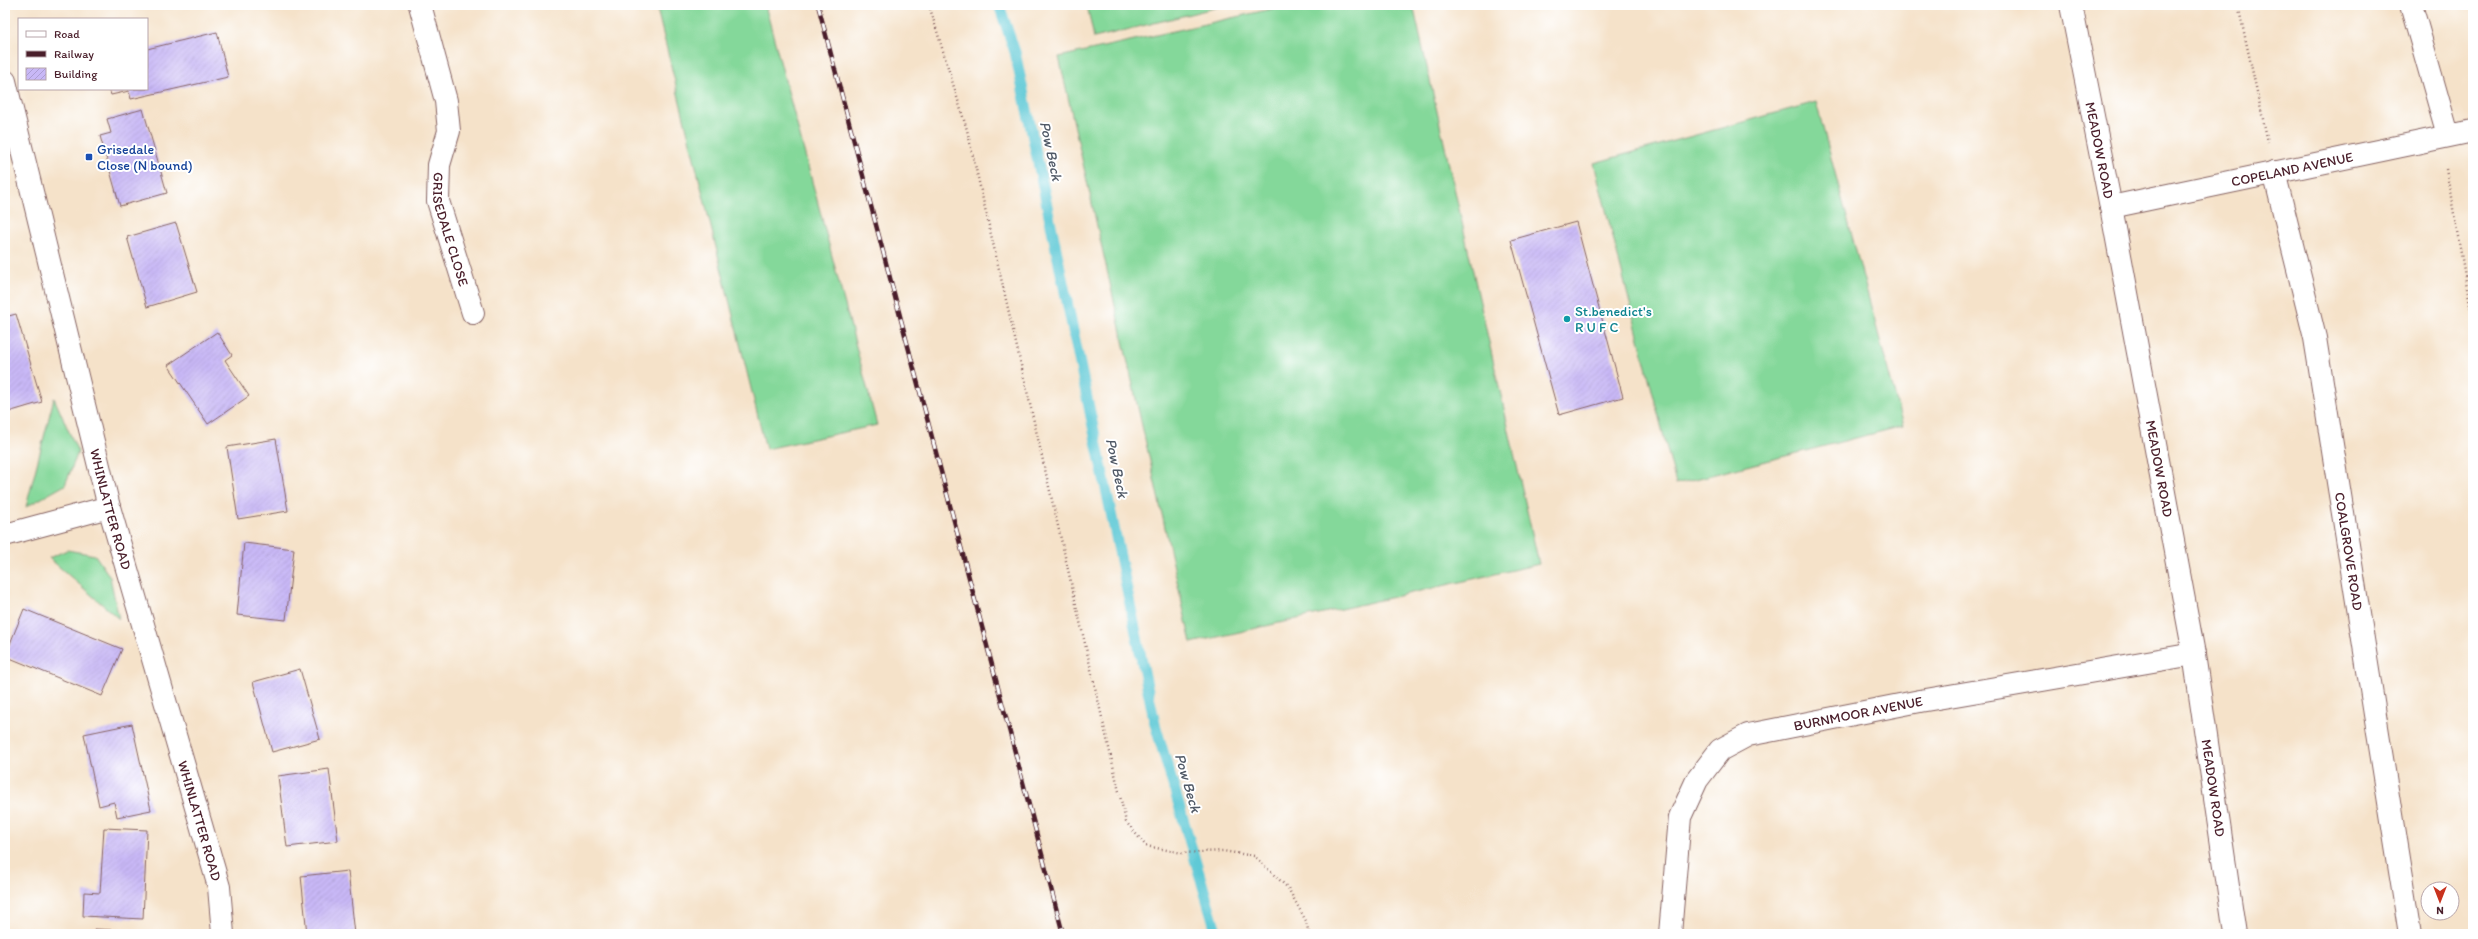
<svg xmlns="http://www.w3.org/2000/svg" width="2478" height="939" viewBox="0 0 2478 939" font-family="Itim,sans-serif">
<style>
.grass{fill:#84d89a;stroke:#677c62}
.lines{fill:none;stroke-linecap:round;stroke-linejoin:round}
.stream{stroke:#5ec9d6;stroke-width:11}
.building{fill:url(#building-hatch)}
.minor-casing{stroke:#866362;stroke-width:24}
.path{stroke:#866362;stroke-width:2.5;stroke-dasharray:1 3;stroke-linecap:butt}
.minor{stroke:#fff;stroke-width:22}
.rail-casing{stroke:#4a1f2b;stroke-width:4.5}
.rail{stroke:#fff;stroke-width:3;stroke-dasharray:9;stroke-linecap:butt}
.transit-dot{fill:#1a4fb4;stroke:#fff;stroke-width:1.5}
.culture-dot{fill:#0f9aa8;stroke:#fff;stroke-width:1.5}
.labels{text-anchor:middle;stroke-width:4;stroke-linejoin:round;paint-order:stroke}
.transit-label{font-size:14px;fill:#164399;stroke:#fff;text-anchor:start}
.street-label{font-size:14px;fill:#4a1f2b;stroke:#fff}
.culture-label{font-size:14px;fill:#0d838f;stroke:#fff;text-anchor:start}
.water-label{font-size:15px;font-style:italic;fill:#515a67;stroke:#fff}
</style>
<defs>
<pattern id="building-hatch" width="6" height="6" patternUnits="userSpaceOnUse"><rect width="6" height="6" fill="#c8b8f6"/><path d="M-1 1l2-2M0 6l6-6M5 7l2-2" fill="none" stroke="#ad9ed3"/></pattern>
</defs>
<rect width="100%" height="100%" fill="#fff"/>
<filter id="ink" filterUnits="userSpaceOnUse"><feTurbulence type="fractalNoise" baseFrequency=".025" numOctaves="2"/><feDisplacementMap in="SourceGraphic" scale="8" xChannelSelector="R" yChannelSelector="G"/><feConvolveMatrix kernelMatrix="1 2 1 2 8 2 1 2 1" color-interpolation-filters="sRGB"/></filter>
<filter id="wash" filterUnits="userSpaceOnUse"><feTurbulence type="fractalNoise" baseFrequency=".012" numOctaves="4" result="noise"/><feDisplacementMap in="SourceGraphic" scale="16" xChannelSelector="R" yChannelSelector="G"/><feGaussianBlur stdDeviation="0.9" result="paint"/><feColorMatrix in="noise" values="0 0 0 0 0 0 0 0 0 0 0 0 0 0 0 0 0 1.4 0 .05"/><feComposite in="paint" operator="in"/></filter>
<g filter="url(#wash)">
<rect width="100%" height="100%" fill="#f5e2c9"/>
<g class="grass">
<polygon points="656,5 765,5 877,425 766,449"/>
<polygon points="1087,5 1226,5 1094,38"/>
<polygon points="1289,5 1413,5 1539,564 1191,643 1059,57"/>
<polygon points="1816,102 1903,426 1676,484 1594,163"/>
<polygon points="54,398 78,452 65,485 26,507"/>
<polygon points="67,550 95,555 110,577 119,619 49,558"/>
</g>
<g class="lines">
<polyline class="stream" points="999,5 1015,52 1155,724 1217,934"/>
</g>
<g id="blocks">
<g class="building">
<polygon points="217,32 228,77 131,99 129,91 111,95 109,89 147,89 147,49"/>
<polygon points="143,109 167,193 120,206 100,136 111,133 107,119"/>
<polygon points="1576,222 1623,397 1559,415 1511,240"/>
<polygon points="176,223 197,292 147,307 127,237"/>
<polygon points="16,314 42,402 5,413 5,317"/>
<polygon points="217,332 232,355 225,360 249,396 208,424 168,365"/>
<polygon points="276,439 288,511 238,519 227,447"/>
<polygon points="244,543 294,549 286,620 237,615"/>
<polygon points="24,609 122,649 102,696 5,656"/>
<polygon points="300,669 320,739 272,752 253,682"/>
<polygon points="132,724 151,810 117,817 114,802 99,806 84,734"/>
<polygon points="329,769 338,841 287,847 278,776"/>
<polygon points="104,828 147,830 143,919 83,916 84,892 100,893"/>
<polygon points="348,871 355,934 307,934 301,876"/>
<polygon points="94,929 138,931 137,934 94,934"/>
</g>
</g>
</g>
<g filter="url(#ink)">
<use href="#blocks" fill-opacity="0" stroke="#866362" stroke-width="1"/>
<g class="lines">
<g class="minor-casing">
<g id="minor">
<path id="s1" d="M 420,5 L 446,101 L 449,131 L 439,165 L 438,201 L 473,313"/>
<path id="s2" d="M 2071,5 L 2111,207 L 2194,654 L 2235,934"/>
<polyline points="2411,5 2448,135"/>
<path id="s3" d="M 5,81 L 109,507 L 219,887 L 223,934"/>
<path id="s4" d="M 2274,172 L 2315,338 L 2410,934"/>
<path id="s5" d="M 2111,207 L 2473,131"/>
<polyline points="5,535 109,507"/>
<path id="s6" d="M 1670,934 L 1680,817 L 1697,780 L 1720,750 L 1748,735 L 1920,701 L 2194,654"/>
</g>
</g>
<g class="path">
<polyline points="929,5 967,130 1126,822 1146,846 1182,853 1223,851 1254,856 1288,888 1306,921 1309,934"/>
<polyline points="2238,5 2268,142"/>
<polyline points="2446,169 2473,321"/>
</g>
<use href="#minor" class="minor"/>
<g class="rail-casing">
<polyline id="rail" points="818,5 1063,934"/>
</g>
<use href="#rail" class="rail"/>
</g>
</g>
<rect class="transit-dot" x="85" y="153" width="8" height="8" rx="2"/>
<circle class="culture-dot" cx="1567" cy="319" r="4"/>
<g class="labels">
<g class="transit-label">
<text x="97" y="154">Grisedale<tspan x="97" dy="16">Close (N bound)</tspan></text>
</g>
<g class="street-label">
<text dy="5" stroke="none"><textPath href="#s2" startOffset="148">MEADOW ROAD</textPath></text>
<text dy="5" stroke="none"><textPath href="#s5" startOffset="185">COPELAND AVENUE</textPath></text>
<text dy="5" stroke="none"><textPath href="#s1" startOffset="231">GRISEDALE CLOSE</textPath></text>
<text dy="5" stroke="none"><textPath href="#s2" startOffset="472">MEADOW ROAD</textPath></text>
<text dy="5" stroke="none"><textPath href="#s3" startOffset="441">WHINLATTER ROAD</textPath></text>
<text dy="5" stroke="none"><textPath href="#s4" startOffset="387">COALGROVE ROAD</textPath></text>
<text dy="5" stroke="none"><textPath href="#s6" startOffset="340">BURNMOOR AVENUE</textPath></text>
<text dy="5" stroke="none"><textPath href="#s2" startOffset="796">MEADOW ROAD</textPath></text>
<text dy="5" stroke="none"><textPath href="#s3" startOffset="765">WHINLATTER ROAD</textPath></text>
</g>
<g class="culture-label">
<text x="1575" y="316">St.benedict's<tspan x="1575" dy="16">R U F C</tspan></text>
</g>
<g class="water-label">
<text transform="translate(1051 151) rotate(78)" y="5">Pow Beck</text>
<text transform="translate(1117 468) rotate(78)" y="5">Pow Beck</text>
<text transform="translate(1188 783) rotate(74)" y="5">Pow Beck</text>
</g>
</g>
<rect width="2478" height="939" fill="none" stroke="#fff" stroke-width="20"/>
<rect x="18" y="18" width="130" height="72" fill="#ffffff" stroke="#b7a5aa"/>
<rect x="26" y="31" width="20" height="6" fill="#ffffff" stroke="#b7a5aa"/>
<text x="54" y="38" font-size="12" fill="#4a1f2b">Road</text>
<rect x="26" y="51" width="20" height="6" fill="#4a1f2b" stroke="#b7a5aa"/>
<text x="54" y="58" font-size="12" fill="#4a1f2b">Railway</text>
<rect x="26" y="68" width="20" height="12" fill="url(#building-hatch)" stroke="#b7a5aa"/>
<text x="54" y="78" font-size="12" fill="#4a1f2b">Building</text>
<g transform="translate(2440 901) rotate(180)"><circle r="19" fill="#ffffff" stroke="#b7a5aa"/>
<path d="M0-3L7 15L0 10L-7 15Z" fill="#c8321e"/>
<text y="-6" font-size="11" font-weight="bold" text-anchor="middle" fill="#4a1f2b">N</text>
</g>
</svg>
